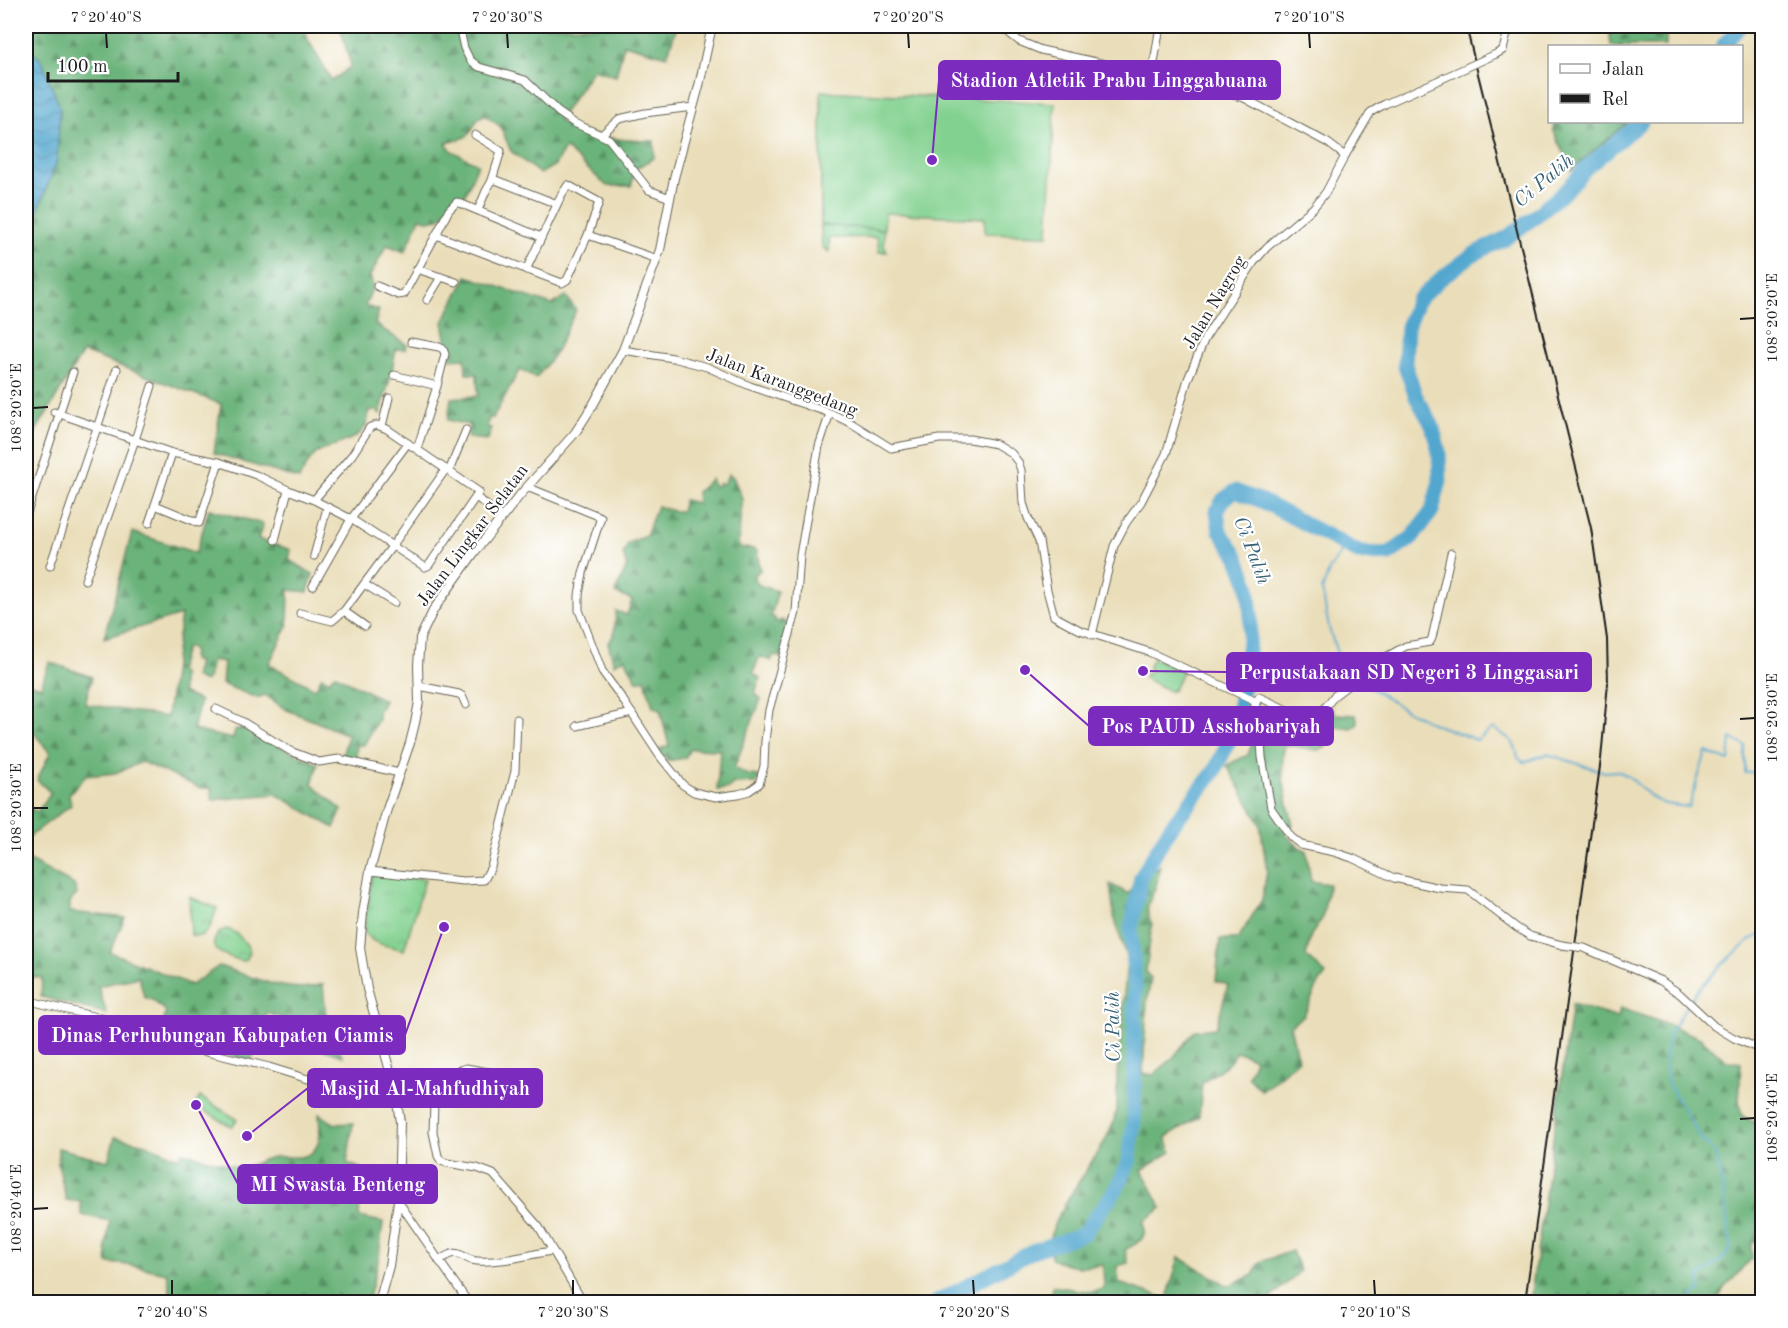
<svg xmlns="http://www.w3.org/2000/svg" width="1788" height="1328" viewBox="0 0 1788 1328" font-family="'Old Standard TT',serif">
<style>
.grass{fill:url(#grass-tufts);stroke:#507656;stroke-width:1.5}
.forest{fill:url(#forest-firs);stroke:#43684b;stroke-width:1.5}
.park{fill:url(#park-dots);stroke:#507656;stroke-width:1.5}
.garden{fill:#83d190;stroke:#507656;stroke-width:1.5}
.water{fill:url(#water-waves);stroke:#386276;stroke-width:1.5}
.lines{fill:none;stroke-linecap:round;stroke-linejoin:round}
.stream{stroke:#53a7cf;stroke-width:2}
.river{stroke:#53a7cf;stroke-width:15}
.minor-casing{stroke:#646053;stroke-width:9}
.tertiary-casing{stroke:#646053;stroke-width:10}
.minor{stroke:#fff;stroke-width:7}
.tertiary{stroke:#fff;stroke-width:8}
.rail{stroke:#1c1c1c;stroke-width:2}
.minor-bridge-casing{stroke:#646053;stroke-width:9;stroke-linecap:butt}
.minor-bridge{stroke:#fff;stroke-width:7}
.ticks{fill:none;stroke:#1c1c1c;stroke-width:2}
.labels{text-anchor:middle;stroke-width:4.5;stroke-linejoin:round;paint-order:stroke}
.street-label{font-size:18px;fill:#1c1c1c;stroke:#fff}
.water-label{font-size:20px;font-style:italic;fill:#386276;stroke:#fff}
.leader{fill:none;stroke:#7b2cbf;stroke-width:2}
.callout-dot{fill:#7b2cbf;stroke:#fff;stroke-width:2}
.callout{fill:#7b2cbf;stroke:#7b2cbf;stroke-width:2}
.callout-label{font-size:20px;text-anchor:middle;font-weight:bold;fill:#fff}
.neatline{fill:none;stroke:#1c1c1c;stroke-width:2}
.ticks-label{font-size:15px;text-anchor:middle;fill:#1c1c1c}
</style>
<defs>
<pattern id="grass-tufts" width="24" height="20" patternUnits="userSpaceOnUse" patternTransform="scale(1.5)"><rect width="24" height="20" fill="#83d190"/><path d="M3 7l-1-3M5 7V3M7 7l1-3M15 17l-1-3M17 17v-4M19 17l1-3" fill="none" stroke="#71b37c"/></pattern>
<pattern id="forest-firs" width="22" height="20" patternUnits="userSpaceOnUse" patternTransform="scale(1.5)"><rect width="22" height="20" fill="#6ab37a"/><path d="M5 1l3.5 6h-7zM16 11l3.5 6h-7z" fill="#569163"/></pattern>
<pattern id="park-dots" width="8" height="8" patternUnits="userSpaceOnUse" patternTransform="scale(1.5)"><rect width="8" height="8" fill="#83d190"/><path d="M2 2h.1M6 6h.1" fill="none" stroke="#71b37c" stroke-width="1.8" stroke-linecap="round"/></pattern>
<pattern id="water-waves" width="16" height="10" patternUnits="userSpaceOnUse" patternTransform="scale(1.5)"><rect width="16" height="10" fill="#53a7cf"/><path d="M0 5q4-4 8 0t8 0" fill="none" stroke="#4487a7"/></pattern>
</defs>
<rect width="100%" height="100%" fill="#fff"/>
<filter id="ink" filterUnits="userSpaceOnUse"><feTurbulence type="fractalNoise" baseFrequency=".0167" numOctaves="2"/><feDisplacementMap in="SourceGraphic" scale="12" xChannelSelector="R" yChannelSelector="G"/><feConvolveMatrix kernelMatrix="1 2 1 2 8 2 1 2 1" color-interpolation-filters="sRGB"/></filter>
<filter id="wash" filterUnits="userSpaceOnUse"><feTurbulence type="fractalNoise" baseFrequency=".008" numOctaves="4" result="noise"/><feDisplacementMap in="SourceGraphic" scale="24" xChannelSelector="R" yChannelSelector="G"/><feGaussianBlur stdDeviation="1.35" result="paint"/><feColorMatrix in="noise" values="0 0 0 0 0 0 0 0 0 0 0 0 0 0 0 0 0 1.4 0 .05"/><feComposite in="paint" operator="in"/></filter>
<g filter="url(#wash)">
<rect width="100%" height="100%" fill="#eadeba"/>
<g class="grass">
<path d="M 377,874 L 425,879 L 404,950 C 391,946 370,945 364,931 L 372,875 Z"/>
<path d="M 189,897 L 217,908 C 212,921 209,941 191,935 Z"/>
<path d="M 226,929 C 236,930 247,943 250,952 L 247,959 L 242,961 C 232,957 208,953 215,939 C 218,933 220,932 226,929 Z"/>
</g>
<g class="forest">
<path d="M 26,26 L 305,26 L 308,40 L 332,81 L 351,66 L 340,26 L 453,26 L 454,27 L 468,26 L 677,26 L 667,56 L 624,44 L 616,76 L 593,69 L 558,121 C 590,137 618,141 654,141 L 654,158 L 636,168 L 631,186 L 607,186 L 565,148 L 555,165 L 540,174 L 511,151 L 500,126 L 484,115 C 474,120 475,127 469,134 C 463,140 454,141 446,143 L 452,151 L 478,164 L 463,200 L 456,196 C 444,213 442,226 420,218 L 405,252 L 387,245 L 370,276 L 373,286 L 365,306 L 379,310 L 375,324 L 407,345 L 406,349 L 396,349 L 391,375 L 380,414 L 375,410 L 368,411 C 371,441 337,442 318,452 C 310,457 304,471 299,479 L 214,453 L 221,404 L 83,352 L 26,448 L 26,235 L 31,229 L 57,161 L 42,61 L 26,46 Z"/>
<polygon points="1609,26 1666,26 1666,46 1611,46"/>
<polygon points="1556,122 1628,122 1571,170 1553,129"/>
<polygon points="467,276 552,305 566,296 576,310 554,355 536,378 520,369 493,418 489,418 487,427 491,428 488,440 468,438 469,425 448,420 451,398 478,396 477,374 466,374 465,358 450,359 443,322"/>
<polygon points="729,474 733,477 742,498 738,544 741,548 755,549 757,552 760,570 753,577 759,585 777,591 777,594 771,616 775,618 775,622 783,620 791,626 782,658 773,655 771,661 760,656 753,673 760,678 755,693 761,699 734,768 748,775 759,776 757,783 733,784 730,788 717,790 720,750 690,749 685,758 667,761 659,749 669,746 660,709 653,707 645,679 637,681 625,658 614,664 608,643 614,635 616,611 627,615 632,600 615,593 627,566 623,554 628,543 646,536 657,506 673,511 681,511 684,500 697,503 696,493 711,479 714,486 717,486 719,483 723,484"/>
<polygon points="209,509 263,524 258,539 291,550 289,560 313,574 308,592 289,590 288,625 269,664 315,689 322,676 329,681 334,674 384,700 378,713 378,719 364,745 357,745 356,759 342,757 348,735 285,709 265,695 257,698 222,684 224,662 212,660 208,679 205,682 194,677 198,662 192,660 193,649 186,647 178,671 182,674 182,693 200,701 193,730 233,739 235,730 241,728 318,764 312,784 342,810 334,828 276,794 212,800 211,788 200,788 142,762 115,773 86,776 69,794 71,805 26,839 26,806 37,812 51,793 37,780 50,753 26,723 26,682 41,687 49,662 92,677 85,704 167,717 181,615 104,638 132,532 196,553"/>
<path d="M 1329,704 L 1335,714 L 1356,715 L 1358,724 L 1352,728 L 1330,727 L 1330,738 L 1325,748 L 1317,750 L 1285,745 C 1278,771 1287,799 1293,825 L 1284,833 L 1299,847 L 1306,850 L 1311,881 L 1329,884 L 1322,919 L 1311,935 L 1306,956 L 1326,974 L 1318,985 L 1304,1015 L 1290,1026 L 1298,1060 L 1262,1091 L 1248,1077 L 1255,1059 L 1237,1051 L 1229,1063 L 1202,1083 L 1199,1117 L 1166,1137 L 1171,1152 L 1142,1170 L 1162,1208 L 1144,1221 C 1147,1240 1140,1241 1125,1250 L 1128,1263 L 1117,1266 L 1119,1283 L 1167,1299 L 1179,1257 L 1228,1286 L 1253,1275 L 1260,1262 L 1292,1251 L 1300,1271 L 1266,1302 L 1051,1302 L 1052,1286 L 1092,1292 L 1104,1289 L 1103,1265 C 1085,1268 1069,1268 1052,1259 L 1049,1249 L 1050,1237 L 1056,1220 L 1073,1191 L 1105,1141 L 1113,1124 L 1117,1107 L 1117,1075 L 1127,960 L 1114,916 L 1110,884 L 1129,894 L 1134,882 L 1160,866 C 1158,872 1158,880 1156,886 C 1151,900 1142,907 1152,924 L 1146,972 L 1151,979 L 1147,1001 L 1143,1073 L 1153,1075 L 1172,1059 L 1195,1030 L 1216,1028 L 1228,985 L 1216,981 L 1220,939 L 1238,939 L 1262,900 L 1267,871 L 1260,824 L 1227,765 L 1248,755 L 1256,732 L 1265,723 C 1302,728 1301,729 1329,704 Z"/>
<path d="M 26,859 L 74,885 L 77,894 L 70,902 L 70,912 L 125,918 L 110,952 L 191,985 L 219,966 C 252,976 289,996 323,984 C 326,1015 324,1029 343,1056 L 281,1035 L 286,1019 L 267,1013 L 251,1061 L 161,1034 L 166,1011 L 152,1000 L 144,997 L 139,977 L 98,986 L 107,1014 L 41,997 L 42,978 L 26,976 Z"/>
<polygon points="1572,1004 1618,1018 1620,1008 1669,1025 1700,1038 1727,1061 1741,1063 1739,1103 1742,1116 1762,1126 1762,1237 1751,1243 1752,1258 1724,1289 1716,1302 1530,1302"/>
<path d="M 319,1114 L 335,1124 L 353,1123 L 347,1163 L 362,1169 L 359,1217 L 383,1222 L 379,1257 L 368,1302 L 172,1302 L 167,1273 L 129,1265 L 108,1263 L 106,1246 L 110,1221 L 81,1215 L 81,1202 L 66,1200 L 58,1164 L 58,1148 L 108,1161 L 115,1137 L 146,1144 L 179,1158 L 182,1152 L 244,1169 C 254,1163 264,1158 276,1157 C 285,1156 296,1159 305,1156 C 323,1151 320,1128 319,1114 Z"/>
</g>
<polygon class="park" points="821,225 884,229 884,245 887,252 879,252 877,237 829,238 829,252 822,247"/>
<g class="garden">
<polygon points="821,91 1055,103 1048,235 985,233 985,218 885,213 884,229 821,225"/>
<polygon points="1153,658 1182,671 1174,690 1172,689 1171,692 1144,678 1146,673 1149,674 1151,669 1148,668"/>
<polygon points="200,1097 237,1119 232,1127 195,1105"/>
</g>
<polygon class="water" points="26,46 42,61 60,108 57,161 31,229 26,235"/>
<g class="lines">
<g class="stream">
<path d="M 1346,546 L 1330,568 L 1322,590 L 1329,628 L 1342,669 L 1402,708 L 1434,724 L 1477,740 L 1493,728 C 1507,737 1516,740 1518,758 L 1524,762 L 1547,754 L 1605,772 L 1618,771 L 1628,776 L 1654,799 L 1665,804 L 1689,807 L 1706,752 L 1729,761 L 1731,738 L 1745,746 L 1745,773 L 1762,771"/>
<path d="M 1685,1302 L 1701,1290 L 1699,1278 C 1708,1266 1726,1261 1731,1247 L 1720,1171 L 1715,1154 L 1702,1140 L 1668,1084 L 1665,1056 L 1669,1033 L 1695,993 L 1726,961 L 1750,940 L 1762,934"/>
</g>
<g class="river">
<polyline points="1723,46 1740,26"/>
<polyline points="937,1302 1035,1250 1083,1234 1117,1188 1129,1162 1134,1120 1135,986 1131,930 1141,877 1170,828 1214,772 1236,726 1247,662 1251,617 1248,584 1237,556 1220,531 1217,511 1223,500 1235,491 1262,501 1360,553 1389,554 1412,538 1432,511 1440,481 1439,452 1432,425 1416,397 1405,365 1407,327 1417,301 1439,280 1472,255 1506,238 1532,219 1565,191 1586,168 1641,122"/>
</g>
</g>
</g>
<g filter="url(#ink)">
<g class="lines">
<g class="minor-casing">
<g id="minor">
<polyline points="459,26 464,48 470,60 479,67 525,80 558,112 574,123 601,135 619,119 645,113 693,107"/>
<polyline points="1000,26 1019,41 1041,50 1210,87 1244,98 1328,143 1345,156 1326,192 1313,208 1267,247 1254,262 1205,338 1188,379 1166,454 1141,502 1126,523 1114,546 1092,635"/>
<polyline points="1496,54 1503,50 1507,34 1505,26"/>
<polyline points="1152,75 1160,26"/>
<polyline points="475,135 501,151 492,180"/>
<polyline points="601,135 609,139 649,190 670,198"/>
<polyline points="1345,156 1371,112 1385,104 1437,81"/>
<polyline points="478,210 486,191 493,179 557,204"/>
<polyline points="436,235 449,210 457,202 541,237"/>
<polyline points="417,269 456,282"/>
<polyline points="526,270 562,194 568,185 599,202 588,235"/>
<polyline points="377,286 398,295 404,294 436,235 562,283 567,280 588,235 657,259"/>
<polyline points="427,300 441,277"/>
<polyline points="411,342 439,347 443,349 445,354 437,386 417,449"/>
<polyline points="623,350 673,358 707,367 750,386 830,413 851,423 891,448 939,439 970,439 996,444 1011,453 1018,462 1021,470 1023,503 1028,518 1039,541 1047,590 1054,616 1080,630 1149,652 1253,700 1259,713 1262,757 1271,808 1291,837 1301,845 1334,852 1352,858 1394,878 1440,888 1468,890 1517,928 1530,936 1562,945"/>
<polyline points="394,375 437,386"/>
<polyline points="54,412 172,453 219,462 256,475 288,490 314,500 351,519 425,567 429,565 479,492 387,429 377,425 370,427 352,455 314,500"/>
<polyline points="382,426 389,398"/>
<polyline points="449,471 466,430"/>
<polyline points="527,487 601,517 583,573 579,595 579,610 602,671 621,697 659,755 683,785 694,792 716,797 738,794 749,791 759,784 764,766 765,741 769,710 796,612 800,555 819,446 830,413"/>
<polyline points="476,497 502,517"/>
<polyline points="155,505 199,523 219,462"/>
<polyline points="26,516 73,372"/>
<polyline points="149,523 172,453"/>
<polyline points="275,540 288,490"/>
<polyline points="314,556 327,508"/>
<polyline points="50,566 117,369"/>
<polyline points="85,580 135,440 152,386"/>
<polyline points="364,584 394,603"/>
<polyline points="313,586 351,519 408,443"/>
<polyline points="344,611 365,626"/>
<polyline points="300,613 332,621 344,611 393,545 446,469"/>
<polyline points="419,686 459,694 462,696 466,705"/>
<polyline points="1256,703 1259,697 1314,722 1334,696 1384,658 1406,646 1430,642 1432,638 1451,553"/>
<polyline points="216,709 243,722 290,751 319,762 339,759 399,773"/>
<polyline points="577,726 632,713"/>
<polyline points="370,871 463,881 484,880 491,867 515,771 517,719"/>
<polyline points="1584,948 1661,981 1680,994 1714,1026 1734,1038 1762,1050"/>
<polyline points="26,1000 109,1020 182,1046 269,1067 308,1079 320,1080 353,1079 395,1089"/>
<polyline points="494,1073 466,1068 450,1073 434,1103 433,1132 438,1156 441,1161 447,1163 477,1168 493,1174 539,1227 583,1302"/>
<polyline points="393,1080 425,1082 442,1087"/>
<polyline points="398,1201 468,1302"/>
<path d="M 439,1261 C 461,1244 460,1260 477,1261 C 501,1263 527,1255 551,1251"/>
</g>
</g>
<g class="tertiary-casing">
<polyline id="tertiary" points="379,1302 389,1266 398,1201 400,1122 395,1089 367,989 360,948 363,913 370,871 387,809 410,743 415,723 419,702 418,665 420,638 434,609 474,553 520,495 575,433 593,405 623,350 660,250 674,178 699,86 712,26"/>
</g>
<use href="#minor" class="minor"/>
<use href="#tertiary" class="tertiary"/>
<polyline class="rail" points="1466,26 1591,528 1607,639 1608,683 1601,759 1525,1302"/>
<g class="minor-bridge-casing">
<g id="minor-bridge">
<polyline points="1437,81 1496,54"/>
<polyline points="1562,945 1584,948"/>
</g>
</g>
<use href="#minor-bridge" class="minor-bridge"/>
</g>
</g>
<path class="ticks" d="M 106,33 L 107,48M 507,33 L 508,48M 908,33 L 909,48M 1309,33 L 1310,48M 1740,319 L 1755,318M 33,408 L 48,407M 1740,719 L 1755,718M 33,808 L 48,808M 1740,1119 L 1755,1118M 33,1209 L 48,1208M 172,1280 L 172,1295M 573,1280 L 573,1295M 973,1280 L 974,1295M 1374,1280 L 1375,1295"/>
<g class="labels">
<g class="street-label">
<text transform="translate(1214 302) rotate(-59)" y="6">Jalan Nagrog</text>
<text transform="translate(782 382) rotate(21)" y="6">Jalan Karanggedang</text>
<text transform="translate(472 535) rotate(-53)" y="6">Jalan Lingkar Selatan</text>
</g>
<g class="water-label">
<text transform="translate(1543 180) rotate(-40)" y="7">Ci Palih</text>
<text transform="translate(1253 550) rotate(69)" y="7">Ci Palih</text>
<text transform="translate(1112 1027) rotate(-91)" y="7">Ci Palih</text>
</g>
</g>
<path class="leader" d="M932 160L939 80M1143 671L1227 672M1025 670L1089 726M444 927L405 1035M247 1136L308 1088M196 1105L238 1184"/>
<g class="callout-dot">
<circle cx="932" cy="160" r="6"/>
<circle cx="1143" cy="671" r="6"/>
<circle cx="1025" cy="670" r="6"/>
<circle cx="444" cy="927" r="6"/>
<circle cx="247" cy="1136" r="6"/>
<circle cx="196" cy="1105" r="6"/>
</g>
<g class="callout">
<rect x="939" y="61" width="341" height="38" rx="6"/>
<rect x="1227" y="653" width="364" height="38" rx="6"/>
<rect x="1089" y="707" width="244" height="38" rx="6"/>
<rect x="39" y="1016" width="366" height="38" rx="6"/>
<rect x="308" y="1069" width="234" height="38" rx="6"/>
<rect x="238" y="1165" width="199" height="38" rx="6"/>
</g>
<g class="callout-label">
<text x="1109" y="87">Stadion Atletik Prabu Linggabuana</text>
<text x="1409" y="679">Perpustakaan SD Negeri 3 Linggasari</text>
<text x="1211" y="733">Pos PAUD Asshobariyah</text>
<text x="222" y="1042">Dinas Perhubungan Kabupaten Ciamis</text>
<text x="425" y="1095">Masjid Al-Mahfudhiyah</text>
<text x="338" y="1191">MI Swasta Benteng</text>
</g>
<rect width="1788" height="1328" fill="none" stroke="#fff" stroke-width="66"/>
<rect x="1548" y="45" width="195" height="78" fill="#ffffff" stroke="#a4a4a4" stroke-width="1.5"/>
<rect x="1560" y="64" width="30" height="9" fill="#ffffff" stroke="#a4a4a4" stroke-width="1.5"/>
<text x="1602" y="75" font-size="18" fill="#1c1c1c">Jalan</text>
<rect x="1560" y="94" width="30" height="9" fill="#1c1c1c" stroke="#a4a4a4" stroke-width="1.5"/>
<text x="1602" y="105" font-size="18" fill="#1c1c1c">Rel</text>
<path d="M48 72v9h130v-9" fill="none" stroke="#1c1c1c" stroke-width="3"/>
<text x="57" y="72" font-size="18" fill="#1c1c1c" stroke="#ffffff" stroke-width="4.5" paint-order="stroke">100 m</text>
<rect x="33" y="33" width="1722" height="1262" class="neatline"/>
<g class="ticks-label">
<text x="106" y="22">7°20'40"S</text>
<text x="507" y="22">7°20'30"S</text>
<text x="908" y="22">7°20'20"S</text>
<text x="1309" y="22">7°20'10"S</text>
<text transform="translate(1772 318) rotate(-90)" y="5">108°20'20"E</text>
<text transform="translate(16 408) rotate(-90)" y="5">108°20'20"E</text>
<text transform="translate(1772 718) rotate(-90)" y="5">108°20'30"E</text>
<text transform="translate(16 808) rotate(-90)" y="5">108°20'30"E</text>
<text transform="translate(1772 1118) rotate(-90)" y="5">108°20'40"E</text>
<text transform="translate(16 1209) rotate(-90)" y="5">108°20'40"E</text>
<text x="172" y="1317">7°20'40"S</text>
<text x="573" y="1317">7°20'30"S</text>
<text x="974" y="1317">7°20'20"S</text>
<text x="1375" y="1317">7°20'10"S</text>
</g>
</svg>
